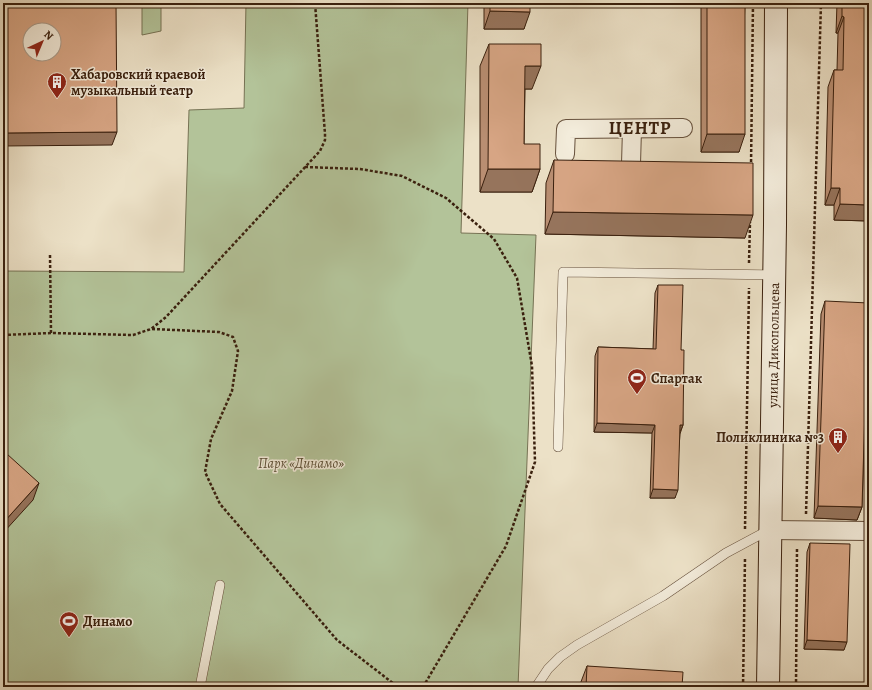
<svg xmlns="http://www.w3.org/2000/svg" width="872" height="690" viewBox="0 0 872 690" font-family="Alegreya,serif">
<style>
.green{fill:#b3c399;stroke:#767254}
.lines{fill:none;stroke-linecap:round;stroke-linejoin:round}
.service-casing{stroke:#66503c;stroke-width:10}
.minor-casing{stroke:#66503c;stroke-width:20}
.secondary-casing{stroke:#3a200e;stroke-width:24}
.path{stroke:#3a200e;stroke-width:2.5;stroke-dasharray:3 2;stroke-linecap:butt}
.service{stroke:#f3ecdb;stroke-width:9}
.minor{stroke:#f3ecdb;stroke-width:18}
.secondary{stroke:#f3ecdb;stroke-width:22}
.wall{fill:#b98e72;stroke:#3a200e}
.shaded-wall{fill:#96745c;stroke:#3a200e}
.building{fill:#d7a584;stroke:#3a200e;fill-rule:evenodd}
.labels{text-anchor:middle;stroke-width:3;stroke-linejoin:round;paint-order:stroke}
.poi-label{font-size:14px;font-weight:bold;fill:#3a200e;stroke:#f3ecdb;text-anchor:start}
.street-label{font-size:14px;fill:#3a200e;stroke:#f3ecdb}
.park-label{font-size:14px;font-style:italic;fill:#5e5138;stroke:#f3ecdb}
.district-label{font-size:18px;font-weight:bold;letter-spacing:1px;fill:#3a200e;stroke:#f3ecdb}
</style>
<rect width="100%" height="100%" fill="#ece1c7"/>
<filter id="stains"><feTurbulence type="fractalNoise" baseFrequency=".005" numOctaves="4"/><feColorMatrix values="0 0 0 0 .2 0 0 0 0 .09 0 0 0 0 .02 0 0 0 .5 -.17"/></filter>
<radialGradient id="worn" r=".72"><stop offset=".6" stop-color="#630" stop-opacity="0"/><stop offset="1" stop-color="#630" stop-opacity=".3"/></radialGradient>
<g class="green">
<polygon points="142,3 161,3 161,31 142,35"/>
<polygon points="246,3 468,3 461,233 536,235 518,687 3,687 3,271 184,272 189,110 244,108"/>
</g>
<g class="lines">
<g class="service-casing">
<g id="service">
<polyline points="558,447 563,272 774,275"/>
<polyline points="200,687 220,585"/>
<polyline points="536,687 548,669 560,657 577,645 663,596 726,553 769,530"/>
</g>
</g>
<g class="minor-casing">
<g id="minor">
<polyline points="565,154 566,129 683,128"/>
<polyline points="631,164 632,129"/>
<polyline points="769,530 869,531"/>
</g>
</g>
<g class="secondary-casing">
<g id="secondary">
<path id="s1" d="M 768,687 L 775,225 L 776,3"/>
</g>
</g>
<g class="path">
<polyline points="305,167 360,169 402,176 446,198 494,239 517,278 532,366 535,462 506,546 423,687"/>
<polyline points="751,167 753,3"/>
<polyline points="50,255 51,333"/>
<polyline points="749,263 750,222"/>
<polyline points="152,329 219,332 233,337 238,351 232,391 211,439 205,472 220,504 337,640 398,687"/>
<polyline points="3,335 51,333 133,335 151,329 166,317 320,151 325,140 325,134 315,3"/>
<polyline points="806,514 821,3"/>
<polyline points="745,529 749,288"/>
<polyline points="743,687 745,558"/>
<polyline points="796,687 797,548"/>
</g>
<use href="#service" class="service"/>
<use href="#minor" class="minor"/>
<use href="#secondary" class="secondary"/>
</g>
<g class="wall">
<polygon points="484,3 530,3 524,29 484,29"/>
<polygon points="701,3 745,3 739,152 701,152"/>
<polygon points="837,3 869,3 868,175 869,175 869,221 834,220 834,205 825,205 828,87 834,70 837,70 838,33 836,33"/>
<polygon points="489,44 532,89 525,89 524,144 540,169 532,192 480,192 480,66"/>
<polygon points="554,160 745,238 545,234 546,183"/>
<polygon points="658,285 681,350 683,425 680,434 675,498 650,498 652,433 594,432 595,356 598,347 653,349 655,293"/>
<polygon points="825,301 866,389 862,507 857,520 814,518 821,314"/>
<polygon points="810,543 844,650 804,649 807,552"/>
<polygon points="587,666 682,687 579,687"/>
</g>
<g class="shaded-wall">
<polygon points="490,11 530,12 524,29 484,29"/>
<polygon points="842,16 844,17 838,33 836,33"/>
<polygon points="525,66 541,66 532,89 516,89"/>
<polygon points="117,132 112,145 3,146 3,133"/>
<polygon points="707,134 745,134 739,152 701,152"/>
<polygon points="488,169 540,169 532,192 480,192"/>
<polygon points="831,188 840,188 834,205 825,205"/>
<polygon points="840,204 869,205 869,221 834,220"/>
<polygon points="553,212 753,215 745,238 545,234"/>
<polygon points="866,376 869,376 869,389 862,389"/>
<polygon points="597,423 655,425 652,433 594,432"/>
<polygon points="680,425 683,425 679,434"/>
<polygon points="39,483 33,500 3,533 3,523"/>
<polygon points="653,489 678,490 675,498 650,498"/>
<polygon points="818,506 862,507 857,520 814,518"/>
<polygon points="807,640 847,642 844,650 804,649"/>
</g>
<g class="building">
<path d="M 3,3 L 116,3 L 117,132 L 3,133 ZM 30,30 L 54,30 L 54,54 L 30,54 Z"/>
<polygon points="490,3 530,3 530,12 490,11"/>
<rect x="707" y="3" width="38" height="131"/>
<polygon points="842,3 869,3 869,111 868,175 869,175 869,205 840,204 840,188 831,188 834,70 843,70 844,17 842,16"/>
<polygon points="489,44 541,44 541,66 525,66 524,144 540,144 540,169 488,169"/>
<polygon points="554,160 753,163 753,215 553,212"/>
<polygon points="658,285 683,285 681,350 684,350 683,425 680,425 678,490 653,489 655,425 597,423 598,347 656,349"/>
<polygon points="825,301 869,303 868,331 869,331 869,376 866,376 862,507 818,506"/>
<polygon points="7,454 39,483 3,523 3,458"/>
<polygon points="810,543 850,544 847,642 807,640"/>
<polygon points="587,666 683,672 682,687 586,687"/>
</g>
<defs>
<g id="building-pin" transform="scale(1)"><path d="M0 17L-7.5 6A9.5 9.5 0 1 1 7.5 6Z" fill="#8f2418" stroke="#f3ecdb"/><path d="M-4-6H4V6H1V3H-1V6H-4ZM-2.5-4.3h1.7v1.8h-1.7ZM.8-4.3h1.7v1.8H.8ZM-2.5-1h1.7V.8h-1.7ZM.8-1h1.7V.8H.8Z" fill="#fff"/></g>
<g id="stadium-pin" transform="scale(1)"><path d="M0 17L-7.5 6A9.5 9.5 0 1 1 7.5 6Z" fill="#8f2418" stroke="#f3ecdb"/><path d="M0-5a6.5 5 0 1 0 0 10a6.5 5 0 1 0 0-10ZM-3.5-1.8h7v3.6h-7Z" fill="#fff"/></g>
</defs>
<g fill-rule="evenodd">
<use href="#building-pin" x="57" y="82"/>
<use href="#stadium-pin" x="637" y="378"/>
<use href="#building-pin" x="838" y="437"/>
<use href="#stadium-pin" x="69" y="621"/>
</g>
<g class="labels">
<g class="poi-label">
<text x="71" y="79">Хабаровский краевой<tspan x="71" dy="16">музыкальный театр</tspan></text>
<text x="651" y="383">Спартак</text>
<text x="824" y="442" text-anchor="end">Поликлиника №3</text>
<text x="83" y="626">Динамо</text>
</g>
<g class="street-label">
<text dy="5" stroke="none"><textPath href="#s1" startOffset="342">улица Дикопольцева</textPath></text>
</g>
<g class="park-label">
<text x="301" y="468">Парк «Динамо»</text>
</g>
<g class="district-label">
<text x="640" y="134">ЦЕНТР</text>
</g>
</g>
<rect width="872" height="690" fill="none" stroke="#ece1c7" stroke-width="16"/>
<rect x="4" y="4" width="864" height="682" fill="none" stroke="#3a200e" stroke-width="2"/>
<rect x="8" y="8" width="856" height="674" fill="none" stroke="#3a200e"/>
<g transform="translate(42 42) rotate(44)"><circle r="19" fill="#f3ecdb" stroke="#a99a89"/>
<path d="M0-3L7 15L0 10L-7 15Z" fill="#8f2418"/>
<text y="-6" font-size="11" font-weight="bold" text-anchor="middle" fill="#3a200e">N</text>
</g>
<rect width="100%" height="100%" filter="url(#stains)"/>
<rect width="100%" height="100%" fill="url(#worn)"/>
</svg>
